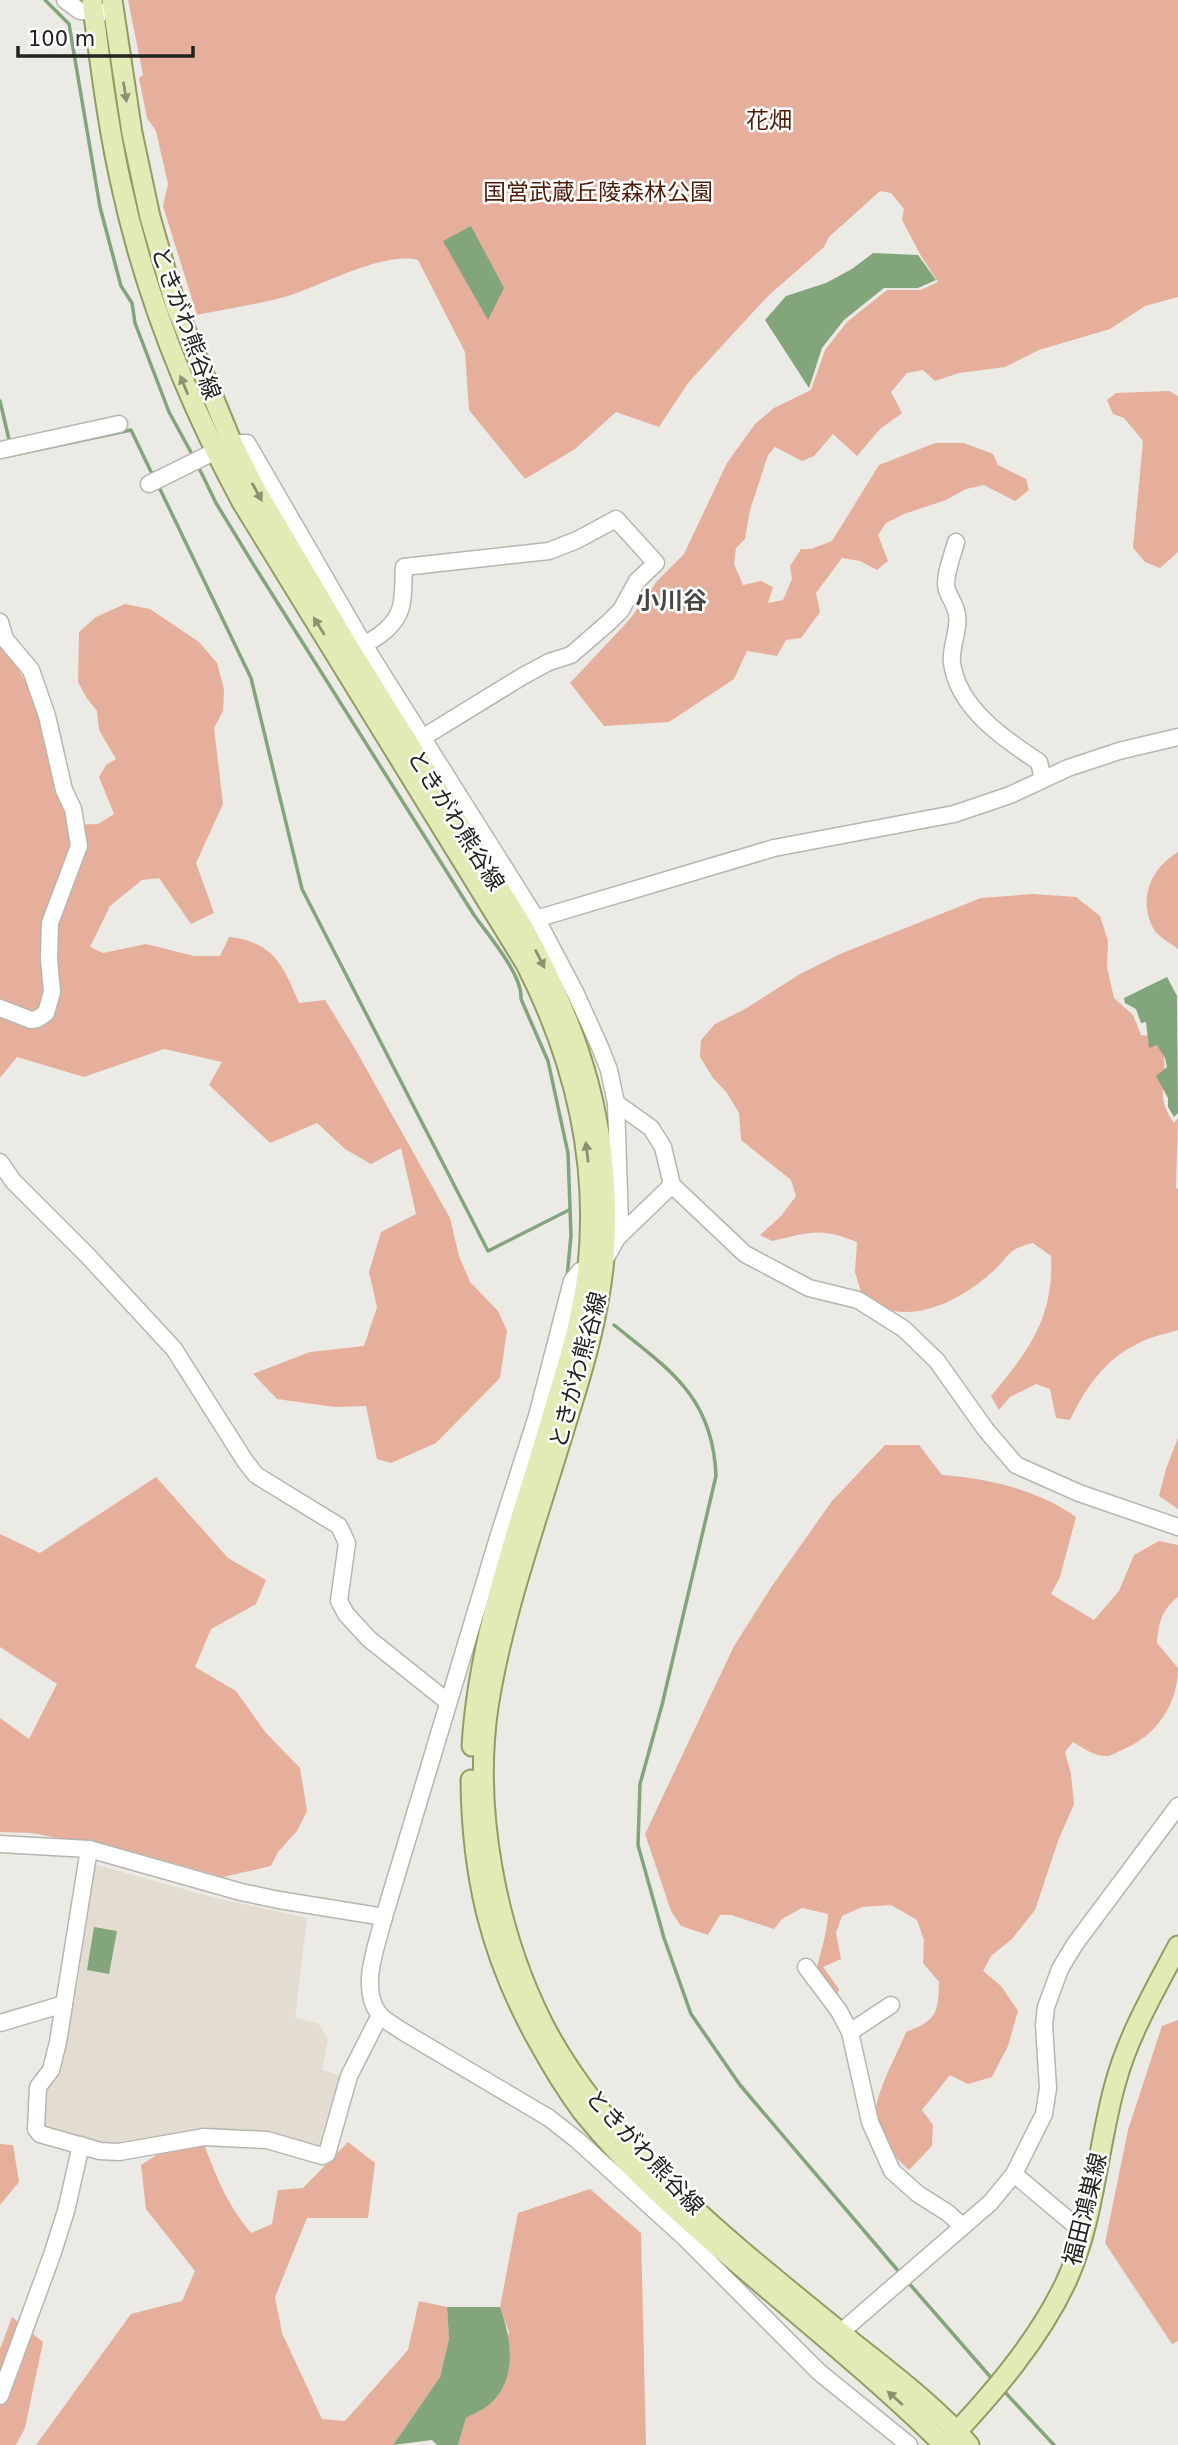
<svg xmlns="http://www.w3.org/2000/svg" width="1178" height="2445" viewBox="0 0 1178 2445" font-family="'DejaVu Sans','Noto Sans JP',sans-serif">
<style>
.built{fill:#e2ddd0}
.green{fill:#e5af9c}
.water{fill:#82a57c}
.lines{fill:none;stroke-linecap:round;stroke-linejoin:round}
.stream{stroke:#82a57c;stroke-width:3.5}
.minor-casing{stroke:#b7b5af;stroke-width:19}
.major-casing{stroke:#929c62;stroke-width:23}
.minor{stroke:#fff;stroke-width:16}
.major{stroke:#e2ebb6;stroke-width:19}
.oneway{fill:#8c9172}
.labels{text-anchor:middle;stroke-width:5;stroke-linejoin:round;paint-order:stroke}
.park-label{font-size:23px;fill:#4d1c08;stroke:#fff}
.street-label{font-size:23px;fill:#22221f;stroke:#fff}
.neighbourhood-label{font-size:24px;font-weight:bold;fill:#484641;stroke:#fff}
</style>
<rect width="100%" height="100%" fill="#eceae4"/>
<polygon class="built" points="94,1864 215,1898 307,1918 295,2018 318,2023 328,2040 322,2070 345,2077 325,2147 320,2149 211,2131 180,2132 116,2148 42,2127 44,2094 55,2077 64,2053 76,1995"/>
<g class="green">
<path d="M 128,0 L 1178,0 L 1178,297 L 1145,306 L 1110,329 L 1039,350 L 1005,367 L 959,373 L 935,381 L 923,370 L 907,373 L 891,392 L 902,413 L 880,429 L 857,456 L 833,434 L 814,456 L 802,461 L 775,447 L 768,455 L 750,510 L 745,539 L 736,548 L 734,564 L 743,585 L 761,581 L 773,587 L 768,603 L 783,600 L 792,579 L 790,566 L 801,549 L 811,549 L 832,541 L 879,465 L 935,443 L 964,443 L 993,454 L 998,465 L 1026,479 L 1029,490 L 1015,501 L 984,485 L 966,489 L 946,500 L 904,514 L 886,523 L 878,535 L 888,561 L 877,570 L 860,561 L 842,558 L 816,593 L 820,612 L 801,638 L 786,640 L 777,656 L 747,651 L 734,679 L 669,722 L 604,726 L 570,683 L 630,619 L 657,581 L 684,554 L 727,463 L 755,424 L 774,408 L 811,390 L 825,350 L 847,322 L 887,290 L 921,290 L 938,282 L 921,256 L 902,220 L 904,209 L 891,193 L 880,191 L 829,237 L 824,247 L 768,296 L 731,336 L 688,383 L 659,427 L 616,412 L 575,449 L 525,479 L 469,410 L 465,352 L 418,260 C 384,251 323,285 288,296 C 259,304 227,309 197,315 L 163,206 L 168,184 L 156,131 L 147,118 L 139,78 L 143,75 Z"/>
<polygon points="1169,391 1178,396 1178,552 1160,568 1145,562 1133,548 1143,441 1124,418 1113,414 1107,400 1116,393"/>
<path d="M 125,604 L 150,609 L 199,642 L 217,663 L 224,689 L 223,711 L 214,728 L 223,804 L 196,863 L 214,913 L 191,924 L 159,878 L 142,880 L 110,906 L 90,947 L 103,953 L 146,944 L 194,956 L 220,956 L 229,937 C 274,942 283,965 299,1003 L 325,1000 L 354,1047 L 450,1218 L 459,1256 L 470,1282 L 498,1311 L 507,1331 L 500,1378 L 436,1443 L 391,1463 L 377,1459 L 366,1406 L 335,1407 L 277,1399 L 253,1374 L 310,1352 L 364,1346 L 377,1307 L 369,1272 L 381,1232 L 416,1214 L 401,1148 L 371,1164 L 345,1149 L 317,1123 L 270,1143 L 209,1085 L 222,1062 L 164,1049 L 84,1077 L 17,1057 L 0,1078 L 0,646 L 16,665 L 38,703 L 70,825 L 98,824 L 114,814 L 99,777 L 106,765 L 116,759 L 99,730 L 97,711 L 86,697 L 78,682 L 79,632 L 96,617 Z"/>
<path d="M 1178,852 L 1178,949 C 1170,943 1157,936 1153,928 C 1138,898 1151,868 1178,852 Z"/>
<path d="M 1033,894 L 1076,897 L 1100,916 L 1108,941 L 1107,967 L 1114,998 L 1133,1015 L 1141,1035 L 1158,1037 C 1160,1042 1162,1047 1163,1053 C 1169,1081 1153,1094 1174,1123 L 1178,1118 L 1176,1188 L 1178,1189 L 1178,1330 C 1165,1334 1149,1337 1137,1344 C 1104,1360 1085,1389 1070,1420 L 1056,1418 L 1050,1389 L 1036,1384 L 1010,1397 L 999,1410 L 991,1396 C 1029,1351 1054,1317 1051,1256 L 1033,1243 C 1006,1249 1010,1257 991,1273 C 965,1296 928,1317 893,1311 C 883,1309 873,1303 863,1299 L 855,1272 L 857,1242 C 821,1227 809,1232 772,1241 L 760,1235 L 781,1216 L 796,1196 L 791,1180 L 741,1140 L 739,1113 L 727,1093 L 713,1078 L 700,1057 L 701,1040 L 715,1024 L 745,1009 L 800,974 L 840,954 L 981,898 Z"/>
<polygon points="1178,1438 1178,1509 1159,1496 1166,1469"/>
<path d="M 885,1445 L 919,1445 L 942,1475 C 987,1478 1039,1490 1076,1517 L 1060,1577 L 1051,1594 L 1094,1620 L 1119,1591 L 1134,1555 L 1159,1541 L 1178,1545 L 1178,1597 C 1162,1609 1158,1624 1157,1643 L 1178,1668 C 1178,1704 1156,1736 1124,1749 C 1119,1751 1113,1755 1108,1756 C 1095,1757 1083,1748 1073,1742 L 1065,1752 L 1071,1774 L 1074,1804 L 1058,1841 L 1035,1910 L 1012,1939 L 991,1956 L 983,1971 L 1001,1986 L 1018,2011 L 1008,2046 L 992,2077 L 968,2084 L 950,2075 L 922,2110 L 933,2125 L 932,2146 L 909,2170 C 899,2160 877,2140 875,2127 C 871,2098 896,2058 906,2032 C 937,2020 938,2014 939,1982 L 923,1963 L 924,1940 L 917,1920 L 891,1905 L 862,1907 L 842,1916 L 836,1933 L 841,1959 L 823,1967 L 839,1989 L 835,2005 L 815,1977 C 819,1955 827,1936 828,1914 L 802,1908 L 782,1919 L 774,1929 L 731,1915 L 720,1915 L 708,1935 L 681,1926 L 671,1911 L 645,1834 L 734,1646 L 772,1586 L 832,1501 Z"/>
<polygon points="156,1477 228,1558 266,1580 256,1604 211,1629 195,1667 236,1691 266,1733 300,1768 307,1811 297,1831 278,1852 271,1866 223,1877 138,1853 32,1833 0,1832 0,1718 29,1739 57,1684 0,1647 0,1534 40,1553"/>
<polygon points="1178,2020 1178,2341 1172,2344 1105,2243 1128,2130 1162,2026"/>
<path d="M 348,2142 L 375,2163 L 368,2218 L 307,2218 L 275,2297 L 282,2333 L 322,2419 L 345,2421 L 408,2350 L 419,2301 L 447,2307 L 449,2339 L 440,2377 L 393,2445 L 36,2445 L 131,2314 L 182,2301 L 195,2271 L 146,2209 L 141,2165 L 169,2147 L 204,2144 C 217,2179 227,2204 251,2233 L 272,2224 L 278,2190 L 303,2188 Z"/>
<polygon points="0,2144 13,2145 19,2182 0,2205"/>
<polygon points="590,2189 641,2233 646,2445 458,2445 466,2418 493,2401 509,2332 500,2307 518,2213"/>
<polygon points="12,2317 43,2342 25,2428 16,2445 0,2445 0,2349"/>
</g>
<g class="water">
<polygon points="471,226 504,288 488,320 443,241"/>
<polygon points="873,253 918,255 936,280 918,288 884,288 844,320 822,348 809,388 765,320 786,296 826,283 852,269"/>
<polygon points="1167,977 1177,996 1178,1113 1174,1117 1168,1107 1168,1098 1156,1076 1167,1067 1165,1058 1157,1045 1149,1048 1146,1022 1141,1023 1136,1009 1125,1003 1124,998"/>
<polygon points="94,1927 117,1931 109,1974 87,1970"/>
<path d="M 447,2307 L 500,2307 C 511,2337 517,2375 494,2400 C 487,2408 475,2413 466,2418 L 458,2445 L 437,2445 L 432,2440 L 393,2445 L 440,2377 L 449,2339 Z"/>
</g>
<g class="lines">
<g class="stream">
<polyline points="45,0 69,24 100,207 121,286 132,303 135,323 169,412 193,456"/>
<polyline points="0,401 10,444"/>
<polyline points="12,451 13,455 131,430 154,478"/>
<path d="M 198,466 L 216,503 L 255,567 L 474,915 C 488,935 523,975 521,999 L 548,1061 L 568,1153 L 571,1235 L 567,1278"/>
<polyline points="158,485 251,678 302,889 488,1251 569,1210"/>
<path d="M 614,1325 C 670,1370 713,1397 716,1476 L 662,1705 L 640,1784 L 638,1845 L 664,1938 L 691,2014 L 740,2085 L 900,2273"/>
<polyline points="907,2281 994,2381"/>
<polyline points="1002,2389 1054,2445"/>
</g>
<g class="minor-casing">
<g id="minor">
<polyline points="65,0 80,11 104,12"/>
<polyline points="1,450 119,424"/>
<path d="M 149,484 L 232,443 L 247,443 L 364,645 L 536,918 L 575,992 L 600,1047 L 609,1070 L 616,1103 L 620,1223 L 617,1238 L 603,1263 L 580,1271 L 572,1281 L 537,1416 L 498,1538 L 384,1917 C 377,1945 359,1988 379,2014 C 385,2021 395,2026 402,2031 L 549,2118 L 577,2140 L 683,2236 L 819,2372 L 909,2445"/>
<path d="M 956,542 C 953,555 943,577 947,590 C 950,598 956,606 957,615 C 960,629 950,647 952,663 C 958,708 1004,739 1039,762 L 1043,779"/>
<polyline points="0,622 5,639 31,670 47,716 64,790 73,809 79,846 50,923 49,959 52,992 46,1013 37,1019 31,1020 0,1008"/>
<path d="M 356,648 C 376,640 400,624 402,601 C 404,590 403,578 404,567 L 549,551 L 577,540 L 616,519 L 656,563 L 637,581 L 621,610 L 609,622 L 571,655 L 549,662 L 523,676 L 422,738"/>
<polyline points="529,921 774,848 954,814 1010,795 1068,768 1119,751 1178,737"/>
<polyline points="616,1103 651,1128 663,1147 672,1185"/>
<polyline points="0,1162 13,1181 87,1255 174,1349 245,1461 256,1475 339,1526 347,1543 339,1601 346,1614 369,1639 448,1702"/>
<polyline points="617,1238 672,1185 745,1254 809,1288 858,1300 904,1329 937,1361 986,1430 1016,1465 1079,1493 1178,1527"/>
<polyline points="0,1844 89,1849 241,1892 279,1900 384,1917"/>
<polyline points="89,1849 58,2042 51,2070 38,2087 36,2129 40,2134 100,2151 119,2152 204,2137 267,2140 322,2156 327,2154 349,2076 380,2015"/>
<polyline points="806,1967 839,2011 850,2032 870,2122 892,2171 918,2194 948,2213 962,2226"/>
<polyline points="0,2023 64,2004"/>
<polyline points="850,2032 891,2005"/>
<polyline points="1014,2174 1083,2232"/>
<polyline points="841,2332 990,2203 1014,2174 1044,2114 1048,2088 1044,2025 1046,2007 1060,1969 1075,1944 1178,1806"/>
<polyline points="0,2396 52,2255 66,2211 81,2145"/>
</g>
</g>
<g class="major-casing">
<g id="major">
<path d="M 92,0 C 100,60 107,120 120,179 C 144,293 187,400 242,502 L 526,964 C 574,1058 599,1160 588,1267 C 583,1314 569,1361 555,1406 C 523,1518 479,1629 472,1746"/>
<path d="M 112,0 L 132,133 L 150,217 L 176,307 L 232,443 L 257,492 L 351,651 L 521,924 C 582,1033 613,1133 604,1258 C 598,1329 574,1396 554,1462 C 529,1543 501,1624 488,1707 C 473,1810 496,1930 542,2022 C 606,2149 743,2252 851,2341 C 892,2374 935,2406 969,2445"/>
<path d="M 471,1780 C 472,1876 490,1954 537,2039 C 550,2063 565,2088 582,2111 C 631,2172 690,2223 749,2273 C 815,2329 882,2384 944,2445"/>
<path d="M 950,2439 C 994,2392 1038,2341 1066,2282 C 1095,2219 1097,2147 1116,2081 C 1129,2034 1155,1990 1178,1946"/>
</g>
</g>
<use href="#minor" class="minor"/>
<use href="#major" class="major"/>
</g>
<defs><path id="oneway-solid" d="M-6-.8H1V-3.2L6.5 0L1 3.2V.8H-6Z" transform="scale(1.75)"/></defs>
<g class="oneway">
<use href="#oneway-solid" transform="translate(125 92) rotate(81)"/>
<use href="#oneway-solid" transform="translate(184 385) rotate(-112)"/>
<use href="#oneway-solid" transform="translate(257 492) rotate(61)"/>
<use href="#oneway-solid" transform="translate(319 626) rotate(-122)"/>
<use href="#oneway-solid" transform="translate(540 959) rotate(63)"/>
<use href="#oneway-solid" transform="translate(587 1152) rotate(-97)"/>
<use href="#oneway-solid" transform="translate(895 2398) rotate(-138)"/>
</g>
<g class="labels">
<g class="park-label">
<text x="769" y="128">花畑</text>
<text x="598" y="200">国営武蔵丘陵森林公園</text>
</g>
<g class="street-label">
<text transform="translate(186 323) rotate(70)" y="8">ときがわ熊谷線</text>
<text transform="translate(456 820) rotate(58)" y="8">ときがわ熊谷線</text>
<text transform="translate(578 1370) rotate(-75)" y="8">ときがわ熊谷線</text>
<text transform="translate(645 2152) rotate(47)" y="8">ときがわ熊谷線</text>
<text transform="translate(1085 2209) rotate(-76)" y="8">福田鴻巣線</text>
</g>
<g class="neighbourhood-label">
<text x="671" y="609">小川谷</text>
</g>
</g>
<path d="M18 46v10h175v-10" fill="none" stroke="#22221f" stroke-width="3.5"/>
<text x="28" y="46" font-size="21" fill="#22221f" stroke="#ffffff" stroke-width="5" paint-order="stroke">100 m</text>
</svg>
